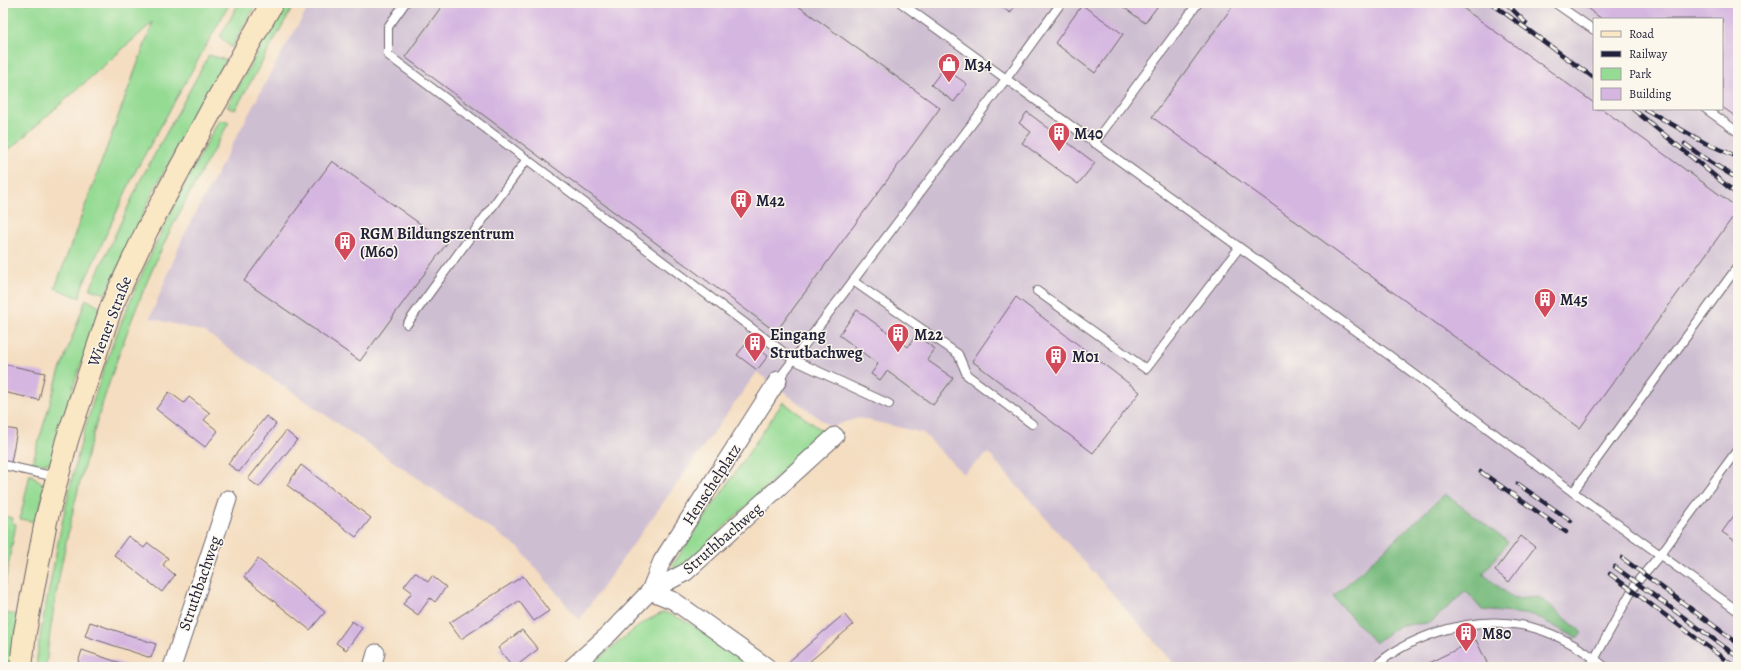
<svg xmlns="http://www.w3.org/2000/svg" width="1741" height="670" viewBox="0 0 1741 670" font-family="Alegreya,serif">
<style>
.industrial{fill:#cebed1;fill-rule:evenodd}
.green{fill:#96db94;stroke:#5c7e68}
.forest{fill:#78bb7e;stroke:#4d6e5c}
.building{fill:#d5b6e0}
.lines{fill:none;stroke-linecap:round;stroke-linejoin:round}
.service-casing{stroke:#6c636a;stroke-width:10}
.minor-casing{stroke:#6c636a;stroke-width:19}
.secondary-casing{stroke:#6c636a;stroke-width:24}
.service{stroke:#fff;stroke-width:8}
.minor{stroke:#fff;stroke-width:17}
.secondary{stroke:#fae7c3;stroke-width:22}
.rail-casing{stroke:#22223b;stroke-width:4.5}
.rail{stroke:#fbf7ec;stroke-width:3;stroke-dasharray:9;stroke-linecap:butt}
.labels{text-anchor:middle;stroke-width:3;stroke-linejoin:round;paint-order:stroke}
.poi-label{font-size:16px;font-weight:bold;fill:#22223b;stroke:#fbf7ec;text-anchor:start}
.street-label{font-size:16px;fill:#22223b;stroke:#fbf7ec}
</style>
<rect width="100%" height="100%" fill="#fbf7ec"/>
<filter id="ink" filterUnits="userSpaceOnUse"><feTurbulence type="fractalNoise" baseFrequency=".025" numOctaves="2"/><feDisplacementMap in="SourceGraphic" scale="8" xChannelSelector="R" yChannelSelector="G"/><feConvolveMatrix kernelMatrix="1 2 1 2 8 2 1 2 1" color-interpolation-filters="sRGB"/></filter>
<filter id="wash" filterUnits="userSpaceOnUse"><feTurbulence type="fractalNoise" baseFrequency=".012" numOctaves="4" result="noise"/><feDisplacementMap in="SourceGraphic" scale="16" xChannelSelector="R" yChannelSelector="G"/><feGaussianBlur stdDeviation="0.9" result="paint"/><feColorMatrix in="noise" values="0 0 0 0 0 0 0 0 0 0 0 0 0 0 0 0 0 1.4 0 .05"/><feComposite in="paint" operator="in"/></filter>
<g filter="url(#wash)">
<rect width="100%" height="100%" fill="#f4ddc0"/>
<path class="industrial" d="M 311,3 L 1738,3 L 1738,667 L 1177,667 L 988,453 L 963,474 L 923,433 L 859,418 L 842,423 L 832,428 L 757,372 L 579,620 L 519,548 L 205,332 L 150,318 L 182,239 L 277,61 ZM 1594,19 L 1722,19 L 1722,109 L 1594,109 Z"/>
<g class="green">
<polygon points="3,3 230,3 135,172 81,289 80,298 55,288 153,22 3,155"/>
<polygon points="239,3 257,3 232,48 220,37"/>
<polygon points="285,3 295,3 235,110 227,107"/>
<polygon points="209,55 226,60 155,188 106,294 90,289 140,181"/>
<path d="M 219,120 L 229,122 C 204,168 177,213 156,261 C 110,366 77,476 57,589 C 53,615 48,641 46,667 L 36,667 C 39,634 47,601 53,569 C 67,492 86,414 114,341 C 143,265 180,192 219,120 Z"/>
<polygon points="86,299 101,308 76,378 51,463 32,464 58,376"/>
<polygon points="783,402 824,432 682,567 677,570 672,566"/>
<polygon points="30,474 45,485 37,522 20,519"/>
<polygon points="3,516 13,518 12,523 16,524 3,594"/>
<path d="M 664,612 C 697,623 722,646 749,667 L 587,667 L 644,622 Z"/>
<polygon points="3,613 20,615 13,667 3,667"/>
</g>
<polygon class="forest" points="1445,494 1508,542 1483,574 1514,599 1539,597 1582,632 1577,638 1533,615 1482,610 1466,591 1430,623 1400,625 1375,643 1333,597"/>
<g id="blocks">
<g class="building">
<polygon points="444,3 794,3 940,108 776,332 405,57"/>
<polygon points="996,3 1017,3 1010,13"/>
<polygon points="1118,3 1160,3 1145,23"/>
<polygon points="1235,3 1456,3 1594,103 1594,109 1602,109 1738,208 1738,210 1580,428 1152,117"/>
<polygon points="1580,3 1736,3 1738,5 1738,118 1722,107 1722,19 1602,19"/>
<polygon points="1082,5 1123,34 1095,73 1055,43"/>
<polygon points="944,68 967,84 954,102 931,85"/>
<polygon points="1027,112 1095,163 1078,184 1022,143 1031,132 1019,123"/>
<polygon points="332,161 447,243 360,361 244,281"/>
<polygon points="1016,297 1140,392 1093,453 972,361"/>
<polygon points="857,310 908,347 916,335 935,349 927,360 953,378 933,405 887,371 880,380 871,374 878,364 839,335"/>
<polygon points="745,345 752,350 755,346 768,356 757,370 737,355"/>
<polygon points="3,364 45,373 39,400 3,392"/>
<polygon points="169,392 184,403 189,397 210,413 204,420 218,431 205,447 156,409"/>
<polygon points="266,416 276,424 239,472 228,464"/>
<polygon points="3,428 17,430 11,463 3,461"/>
<polygon points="286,431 297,440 259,487 248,479"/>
<polygon points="301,465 371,518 356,537 287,485"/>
<polygon points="1738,510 1738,543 1722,532"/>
<polygon points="128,536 144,548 148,543 168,558 163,565 175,575 162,592 114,555"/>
<polygon points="1521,536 1535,547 1509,582 1495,571"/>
<polygon points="258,559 325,612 310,630 244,577"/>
<polygon points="415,572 428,582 432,576 446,587 435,602 430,598 418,615 403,604 412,592 404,586"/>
<polygon points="523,576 549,611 534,621 519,601 461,639 449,623"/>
<polygon points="844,614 853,625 803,667 790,667 787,663"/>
<polygon points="352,621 362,628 346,650 336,643"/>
<polygon points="90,622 156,644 151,658 85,636"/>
<polygon points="522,630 538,649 515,667 513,667 498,648"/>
<polygon points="1476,640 1488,665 1484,667 1420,667"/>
<polygon points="82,650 132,667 81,667 77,666"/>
</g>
</g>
</g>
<g filter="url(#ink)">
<use href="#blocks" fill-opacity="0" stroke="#6c636a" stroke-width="1"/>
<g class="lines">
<g class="service-casing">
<g id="service">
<polyline points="405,3 388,27 388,55 794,360 889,404"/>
<polyline points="901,3 1390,356 1573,492 1738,611"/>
<polyline points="1555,3 1594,30"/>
<polyline points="1706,109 1738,132"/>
<polyline points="1094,143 1198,3"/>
<polyline points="853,281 958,354 967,375 1032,424"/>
<polyline points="1037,291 1146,369 1239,248"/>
<polyline points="407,324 527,159"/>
<polyline points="778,380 1006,79 1061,3"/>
<polyline points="3,465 56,477"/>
<polyline points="1573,492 1738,266"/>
<path d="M 1375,667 C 1391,651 1411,642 1432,634 C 1497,611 1552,623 1605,667"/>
<polyline points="1590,667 1636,583 1660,555 1738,449"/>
</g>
</g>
<g class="minor-casing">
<g id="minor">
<polyline points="650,591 662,561 778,380"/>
<polyline points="650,591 674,601 767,667"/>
<polyline points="172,667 228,499"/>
<polyline points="372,667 376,653"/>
<polyline points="572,667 609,634 650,591 686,572 835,436"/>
</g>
</g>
<g class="secondary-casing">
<polyline id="secondary" points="21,667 25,632 46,521 67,440 112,305 147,230 212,109 272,3"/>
</g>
<use href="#service" class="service"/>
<use href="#minor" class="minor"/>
<use href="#secondary" class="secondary"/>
<g class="rail-casing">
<g id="rail">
<polyline points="1491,3 1594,78"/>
<polyline points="1506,3 1526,23"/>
<polyline points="1633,109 1738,195"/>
<polyline points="1645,109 1705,143 1738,157"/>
<polyline points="1685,144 1704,158 1738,179"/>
<polyline points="1481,472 1566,532"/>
<polyline points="1518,484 1571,521"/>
<polyline points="1622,558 1736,642"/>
<polyline points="1615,567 1738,657"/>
<polyline points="1610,574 1735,667"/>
</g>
</g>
<use href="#rail" class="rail"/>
</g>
</g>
<defs>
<g id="shop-pin" transform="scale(1.15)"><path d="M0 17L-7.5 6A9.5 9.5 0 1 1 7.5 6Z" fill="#d1495b" stroke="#fbf7ec"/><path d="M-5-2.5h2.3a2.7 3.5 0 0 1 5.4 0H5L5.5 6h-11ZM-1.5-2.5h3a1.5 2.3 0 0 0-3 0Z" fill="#fff"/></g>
<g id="building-pin" transform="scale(1.15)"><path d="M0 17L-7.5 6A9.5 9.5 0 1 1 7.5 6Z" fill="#d1495b" stroke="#fbf7ec"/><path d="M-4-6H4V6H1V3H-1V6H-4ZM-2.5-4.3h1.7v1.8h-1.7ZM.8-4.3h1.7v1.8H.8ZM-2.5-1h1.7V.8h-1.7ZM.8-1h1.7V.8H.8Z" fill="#fff"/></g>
</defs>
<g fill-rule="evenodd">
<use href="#shop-pin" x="949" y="64"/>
<use href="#building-pin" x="1059" y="133"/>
<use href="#building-pin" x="741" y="200"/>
<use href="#building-pin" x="345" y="242"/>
<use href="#building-pin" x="1545" y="299"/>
<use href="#building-pin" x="898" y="334"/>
<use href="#building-pin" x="755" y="343"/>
<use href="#building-pin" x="1056" y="356"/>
<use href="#building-pin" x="1466" y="633"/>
</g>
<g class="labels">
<g class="poi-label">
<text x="964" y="70">M34</text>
<text x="1074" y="139">M40</text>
<text x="756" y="206">M42</text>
<text x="360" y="239">RGM Bildungszentrum<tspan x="360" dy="18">(M60)</tspan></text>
<text x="1560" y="305">M45</text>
<text x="770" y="340">Eingang<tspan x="770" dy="18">Strutbachweg</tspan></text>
<text x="914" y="340">M22</text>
<text x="1072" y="362">M01</text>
<text x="1482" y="639">M80</text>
</g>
<g class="street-label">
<text transform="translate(109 321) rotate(-69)" y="6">Wiener Straße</text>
<text transform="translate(711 484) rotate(-57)" y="6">Henschelplatz</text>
<text transform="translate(722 538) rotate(-41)" y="6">Struthbachweg</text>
<text transform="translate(199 583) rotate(-71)" y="6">Struthbachweg</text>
</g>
</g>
<rect width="1741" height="670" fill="none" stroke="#fbf7ec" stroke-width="16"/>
<rect x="1593" y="18" width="130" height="92" fill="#fbf7ec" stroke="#a4a2a5"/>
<rect x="1601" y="31" width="20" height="6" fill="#fae7c3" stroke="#a4a2a5"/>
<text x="1629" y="38" font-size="12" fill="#22223b">Road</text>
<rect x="1601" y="51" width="20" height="6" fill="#22223b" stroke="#a4a2a5"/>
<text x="1629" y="58" font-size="12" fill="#22223b">Railway</text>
<rect x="1601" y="68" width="20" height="12" fill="#96db94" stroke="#a4a2a5"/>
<text x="1629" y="78" font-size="12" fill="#22223b">Park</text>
<rect x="1601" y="88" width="20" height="12" fill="#d5b6e0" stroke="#a4a2a5"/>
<text x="1629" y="98" font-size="12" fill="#22223b">Building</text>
</svg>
